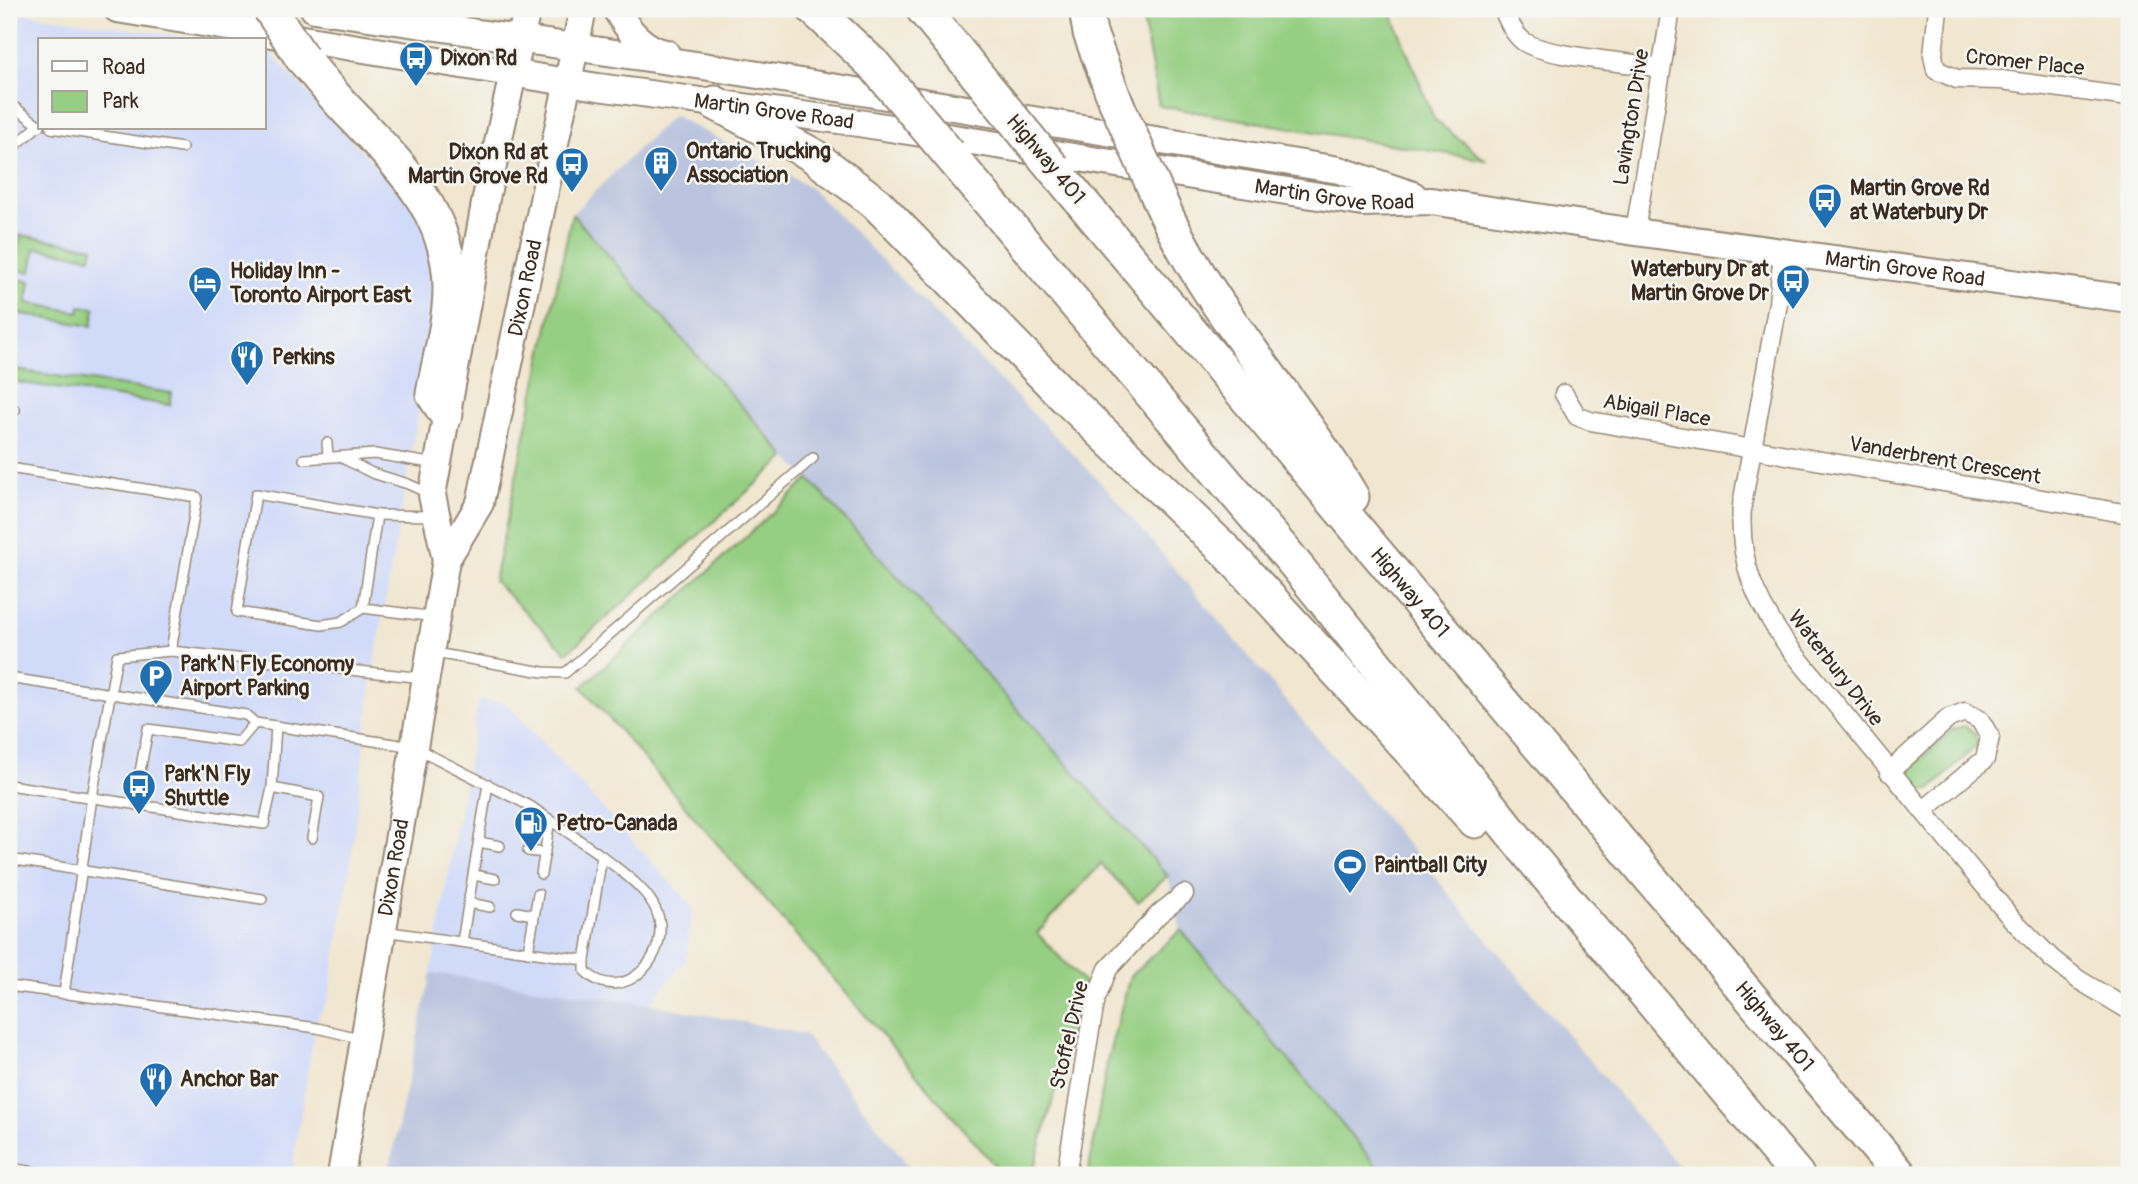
<svg xmlns="http://www.w3.org/2000/svg" width="2138" height="1184" viewBox="0 0 2138 1184" font-family="Pangolin,sans-serif">
<style>
.built{fill:#d0daf9}
.industrial{fill:#bac4de}
.green{fill:#96cf83;stroke:#687c50;stroke-width:2}
.lines{fill:none;stroke-linecap:round;stroke-linejoin:round}
.service-casing{stroke:#968876;stroke-width:12}
.minor-casing{stroke:#968876;stroke-width:21}
.secondary-casing{stroke:#968876;stroke-width:30}
.motorway-casing{stroke:#968876;stroke-width:37}
.service{stroke:#fff;stroke-width:9}
.minor{stroke:#fff;stroke-width:18}
.secondary{stroke:#fff;stroke-width:26}
.motorway{stroke:#fff;stroke-width:33}
.motorway-bridge-casing{stroke:#968876;stroke-width:37;stroke-linecap:butt}
.motorway-bridge{stroke:#fff;stroke-width:33}
.labels{text-anchor:middle;stroke-width:5;stroke-linejoin:round;paint-order:stroke}
.poi-label{font-size:21px;font-weight:bold;fill:#3b2a1e;stroke:#f6f6f2;text-anchor:start}
.street-label{font-size:21px;fill:#3b2a1e;stroke:#f6f6f2}
</style>
<rect width="100%" height="100%" fill="#f6f6f2"/>
<filter id="ink" filterUnits="userSpaceOnUse"><feTurbulence type="fractalNoise" baseFrequency=".0143" numOctaves="2"/><feDisplacementMap in="SourceGraphic" scale="14" xChannelSelector="R" yChannelSelector="G"/><feConvolveMatrix kernelMatrix="1 2 1 2 8 2 1 2 1" color-interpolation-filters="sRGB"/></filter>
<filter id="wash" filterUnits="userSpaceOnUse"><feTurbulence type="fractalNoise" baseFrequency=".00686" numOctaves="4" result="noise"/><feDisplacementMap in="SourceGraphic" scale="28" xChannelSelector="R" yChannelSelector="G"/><feGaussianBlur stdDeviation="1.57" result="paint"/><feColorMatrix in="noise" values="0 0 0 0 0 0 0 0 0 0 0 0 0 0 0 0 0 1.4 0 .05"/><feComposite in="paint" operator="in"/></filter>
<g filter="url(#wash)">
<rect width="100%" height="100%" fill="#f1e6cf"/>
<g class="built">
<polygon points="9,11 208,40 40,40 40,128 264,128 264,48 267,49 410,203 425,227 436,275 433,328 371,684 351,861 329,998 316,1021 291,1175 9,1175"/>
<polygon points="479,700 505,702 693,907 686,959 650,1004 431,973"/>
</g>
<g class="industrial">
<polygon points="673,115 811,188 1110,492 1686,1175 1384,1175 1181,930 1168,876 809,479 786,457 572,214"/>
<polygon points="431,973 650,1004 804,1034 916,1175 388,1175"/>
</g>
<g class="green">
<polygon points="1141,9 1390,9 1434,119 1485,160 1159,106"/>
<polygon points="572,214 786,457 567,653 494,581"/>
<polygon points="20,235 93,247 91,257 35,248 31,272 15,269"/>
<polygon points="13,279 30,281 27,303 79,312 80,306 95,308 92,326 9,312"/>
<polygon points="9,369 172,393 170,405 9,381"/>
<polygon points="809,479 1168,876 1138,902 1101,864 1037,933 1085,984 1032,1175 1003,1175 582,687"/>
<polygon points="1965,726 1975,733 1978,744 1930,790 1918,791 1909,783 1907,772 1953,729"/>
<polygon points="1181,930 1384,1175 1088,1175 1108,1057 1130,976"/>
</g>
</g>
<g filter="url(#ink)">
<g class="lines">
<g class="service-casing">
<g id="service">
<polyline points="9,103 40,126"/>
<polyline points="51,128 182,148"/>
<polyline points="9,151 38,126"/>
<polyline points="9,408 15,410"/>
<polyline points="327,443 328,456"/>
<polyline points="304,459 375,454 436,464"/>
<polyline points="344,459 372,473 408,484 428,493"/>
<polyline points="9,468 197,497 171,651 424,678"/>
<polyline points="377,515 435,516"/>
<polyline points="363,608 377,515 256,494 237,612 321,625 341,622 363,608 435,617"/>
<polyline points="435,653 543,672 565,673 813,458"/>
<polyline points="9,678 246,715 255,723 414,747 530,806 602,856 585,960 384,931"/>
<polyline points="9,785 264,824 272,788 319,797 312,838"/>
<polyline points="272,788 276,726"/>
<polyline points="134,804 148,729 239,742 255,723"/>
<polyline points="479,842 500,846"/>
<polyline points="528,851 545,853"/>
<polyline points="9,859 262,899"/>
<polyline points="541,874 550,820"/>
<polyline points="474,875 495,879"/>
<polyline points="469,903 490,907"/>
<polyline points="517,912 534,915"/>
<polyline points="462,942 488,784"/>
<polyline points="528,952 538,894"/>
<path d="M 585,960 L 585,971 C 624,1010 675,951 656,910 C 646,887 620,871 602,856"/>
<polyline points="9,986 317,1028 363,1039"/>
<polyline points="64,994 92,797 117,656 171,651"/>
<polyline points="9,1168 55,1175"/>
</g>
</g>
<g class="minor-casing">
<g id="minor">
<path d="M 1503,9 C 1508,20 1513,33 1523,41 C 1544,57 1630,62 1661,68"/>
<polyline points="1938,9 1933,55 1936,70 1957,79 2001,80 2129,97"/>
<polyline points="1635,232 1671,9"/>
<path d="M 1783,253 L 1778,303 L 1742,505 C 1738,563 1755,600 1788,646 L 2011,918 L 2052,959 L 2079,980 L 2129,1010"/>
<polyline points="1564,394 1577,416 1590,421 2129,514"/>
<polyline points="1889,772 1949,718 1965,712 1980,720 1990,737 1985,759 1924,810"/>
<polyline points="1066,1175 1090,1030 1096,998 1108,969 1159,914 1184,894"/>
</g>
</g>
<g class="secondary-casing">
<g id="secondary">
<path id="s1" d="M 117,9 L 598,87 L 846,121 L 1363,203 L 1431,201 L 1635,232 L 2129,299"/>
<polyline points="314,9 703,66 1339,170 1413,195"/>
<path d="M 616,9 C 627,29 642,49 666,53"/>
<polyline points="446,560 432,495 486,198 527,9"/>
<path id="s2" d="M 341,1175 L 446,560 L 480,503 L 583,9"/>
</g>
</g>
<g class="motorway-casing">
<g id="motorway">
<polyline points="814,9 874,65"/>
<polyline points="923,9 977,75"/>
<polyline points="1086,9 1090,33 1115,100"/>
<path d="M 302,58 C 319,77 334,97 352,115 C 399,165 450,213 450,288 C 450,323 439,359 433,394 L 446,414"/>
<polyline points="715,103 811,154 876,203 1065,397 1226,551 1475,821"/>
<polyline points="949,154 1290,558 1532,858 1797,1175"/>
<path id="s3" d="M 1054,169 L 1900,1175"/>
<path d="M 1160,201 C 1207,309 1293,395 1352,497"/>
</g>
</g>
<use href="#service" class="service"/>
<use href="#minor" class="minor"/>
<use href="#secondary" class="secondary"/>
<use href="#motorway" class="motorway"/>
<g class="motorway-bridge-casing">
<g id="motorway-bridge">
<polyline points="270,9 302,58"/>
<polyline points="874,65 949,154"/>
<polyline points="977,75 1054,169"/>
<polyline points="1115,100 1160,201"/>
</g>
</g>
<use href="#motorway-bridge" class="motorway-bridge"/>
</g>
</g>
<defs>
<g id="bus-pin" transform="scale(1.75)"><path d="M0 17L-7.5 6A9.5 9.5 0 1 1 7.5 6Z" fill="#1f6fb2" stroke="#f6f6f2"/><path d="M-5-6H5V4H4V6H2V4H-2V6H-4V4H-5ZM-3.5-4V0h7V-4ZM-3.5 1.2v1.5H-2V1.2ZM2 1.2v1.5H3.5V1.2Z" fill="#fff"/></g>
<g id="building-pin" transform="scale(1.75)"><path d="M0 17L-7.5 6A9.5 9.5 0 1 1 7.5 6Z" fill="#1f6fb2" stroke="#f6f6f2"/><path d="M-4-6H4V6H1V3H-1V6H-4ZM-2.5-4.3h1.7v1.8h-1.7ZM.8-4.3h1.7v1.8H.8ZM-2.5-1h1.7V.8h-1.7ZM.8-1h1.7V.8H.8Z" fill="#fff"/></g>
<g id="hotel-pin" transform="scale(1.75)"><path d="M0 17L-7.5 6A9.5 9.5 0 1 1 7.5 6Z" fill="#1f6fb2" stroke="#f6f6f2"/><path d="M-6-4.5h1.5V1H6V5H4.5V3h-9V5H-6ZM-4 0a1.8 1.8 0 1 1 3.6 0ZM.5 0V-2.5h3Q6-2.5 6 0Z" fill="#fff"/></g>
<g id="restaurant-pin" transform="scale(1.75)"><path d="M0 17L-7.5 6A9.5 9.5 0 1 1 7.5 6Z" fill="#1f6fb2" stroke="#f6f6f2"/><path d="M-5-6h1v4h1v-4h1v4h1v-4h1v5L-1.5 .5V6h-2V.5L-5-1ZM5-6V6H3V1.5H1.5Q1.5-4 5-6Z" fill="#fff"/></g>
<g id="parking-pin" transform="scale(1.75)"><path d="M0 17L-7.5 6A9.5 9.5 0 1 1 7.5 6Z" fill="#1f6fb2" stroke="#f6f6f2"/><path d="M-3.5-5.5H1a3.5 3.5 0 0 1 0 7H-1V5.5H-3.5ZM-1-3.4V-.6H.8a1.4 1.4 0 0 0 0-2.8Z" fill="#fff"/></g>
<g id="fuel-pin" transform="scale(1.75)"><path d="M0 17L-7.5 6A9.5 9.5 0 1 1 7.5 6Z" fill="#1f6fb2" stroke="#f6f6f2"/><path d="M-5.5-6h7V0h2V4h1.3V-2.5L3-4.5l.8-.8L6-3V5H2.5V1h-1V6h-7ZM-4.2-4.7v3.2H.2V-4.7Z" fill="#fff"/></g>
<g id="stadium-pin" transform="scale(1.75)"><path d="M0 17L-7.5 6A9.5 9.5 0 1 1 7.5 6Z" fill="#1f6fb2" stroke="#f6f6f2"/><path d="M0-5a6.5 5 0 1 0 0 10a6.5 5 0 1 0 0-10ZM-3.5-1.8h7v3.6h-7Z" fill="#fff"/></g>
</defs>
<g fill-rule="evenodd">
<use href="#bus-pin" x="416" y="58"/>
<use href="#building-pin" x="661" y="163"/>
<use href="#bus-pin" x="572" y="164"/>
<use href="#bus-pin" x="1825" y="200"/>
<use href="#bus-pin" x="1793" y="281"/>
<use href="#hotel-pin" x="205" y="283"/>
<use href="#restaurant-pin" x="247" y="357"/>
<use href="#parking-pin" x="156" y="676"/>
<use href="#bus-pin" x="139" y="786"/>
<use href="#fuel-pin" x="531" y="823"/>
<use href="#stadium-pin" x="1350" y="865"/>
<use href="#restaurant-pin" x="156" y="1079"/>
</g>
<g class="labels">
<g class="poi-label">
<text x="440" y="65">Dixon Rd</text>
<text x="686" y="158">Ontario Trucking<tspan x="686" dy="24">Association</tspan></text>
<text x="548" y="159" text-anchor="end">Dixon Rd at<tspan x="548" dy="24">Martin Grove Rd</tspan></text>
<text x="1850" y="195">Martin Grove Rd<tspan x="1850" dy="24">at Waterbury Dr</tspan></text>
<text x="1769" y="276" text-anchor="end">Waterbury Dr at<tspan x="1769" dy="24">Martin Grove Dr</tspan></text>
<text x="230" y="278">Holiday Inn -<tspan x="230" dy="24">Toronto Airport East</tspan></text>
<text x="272" y="364">Perkins</text>
<text x="180" y="671">Park'N Fly Economy<tspan x="180" dy="24">Airport Parking</tspan></text>
<text x="164" y="781">Park'N Fly<tspan x="164" dy="24">Shuttle</tspan></text>
<text x="556" y="830">Petro-Canada</text>
<text x="1374" y="872">Paintball City</text>
<text x="180" y="1086">Anchor Bar</text>
</g>
<g class="street-label">
<text transform="translate(2025 62) rotate(6)" y="7">Cromer Place</text>
<text dy="7" stroke="none"><textPath href="#s1" startOffset="665">Martin Grove Road</textPath></text>
<text transform="translate(1631 117) rotate(-81)" y="7">Lavington Drive</text>
<text transform="translate(1046 159) rotate(50)" y="7">Highway 401</text>
<text dy="7" stroke="none"><textPath href="#s1" startOffset="1232">Martin Grove Road</textPath></text>
<text dy="7" stroke="none"><textPath href="#s1" startOffset="1808">Martin Grove Road</textPath></text>
<text dy="7" stroke="none"><textPath href="#s2" startOffset="910">Dixon Road</textPath></text>
<text transform="translate(1657 410) rotate(10)" y="7">Abigail Place</text>
<text transform="translate(1945 460) rotate(10)" y="7">Vanderbrent Crescent</text>
<text dy="7" stroke="none"><textPath href="#s3" startOffset="553">Highway 401</textPath></text>
<text transform="translate(1836 668) rotate(52)" y="7">Waterbury Drive</text>
<text dy="7" stroke="none"><textPath href="#s2" startOffset="312">Dixon Road</textPath></text>
<text dy="7" stroke="none"><textPath href="#s3" startOffset="1120">Highway 401</textPath></text>
<text transform="translate(1069 1035) rotate(-77)" y="7">Stoffel Drive</text>
</g>
</g>
<rect width="2138" height="1184" fill="none" stroke="#f6f6f2" stroke-width="35"/>
<rect x="38" y="38" width="228" height="91" fill="#f6f6f2" stroke="#aba49d" stroke-width="2"/>
<rect x="52" y="61" width="35" height="10" fill="#ffffff" stroke="#aba49d" stroke-width="2"/>
<text x="102" y="74" font-size="21" fill="#3b2a1e">Road</text>
<rect x="52" y="91" width="35" height="21" fill="#96cf83" stroke="#aba49d" stroke-width="2"/>
<text x="102" y="108" font-size="21" fill="#3b2a1e">Park</text>
</svg>
